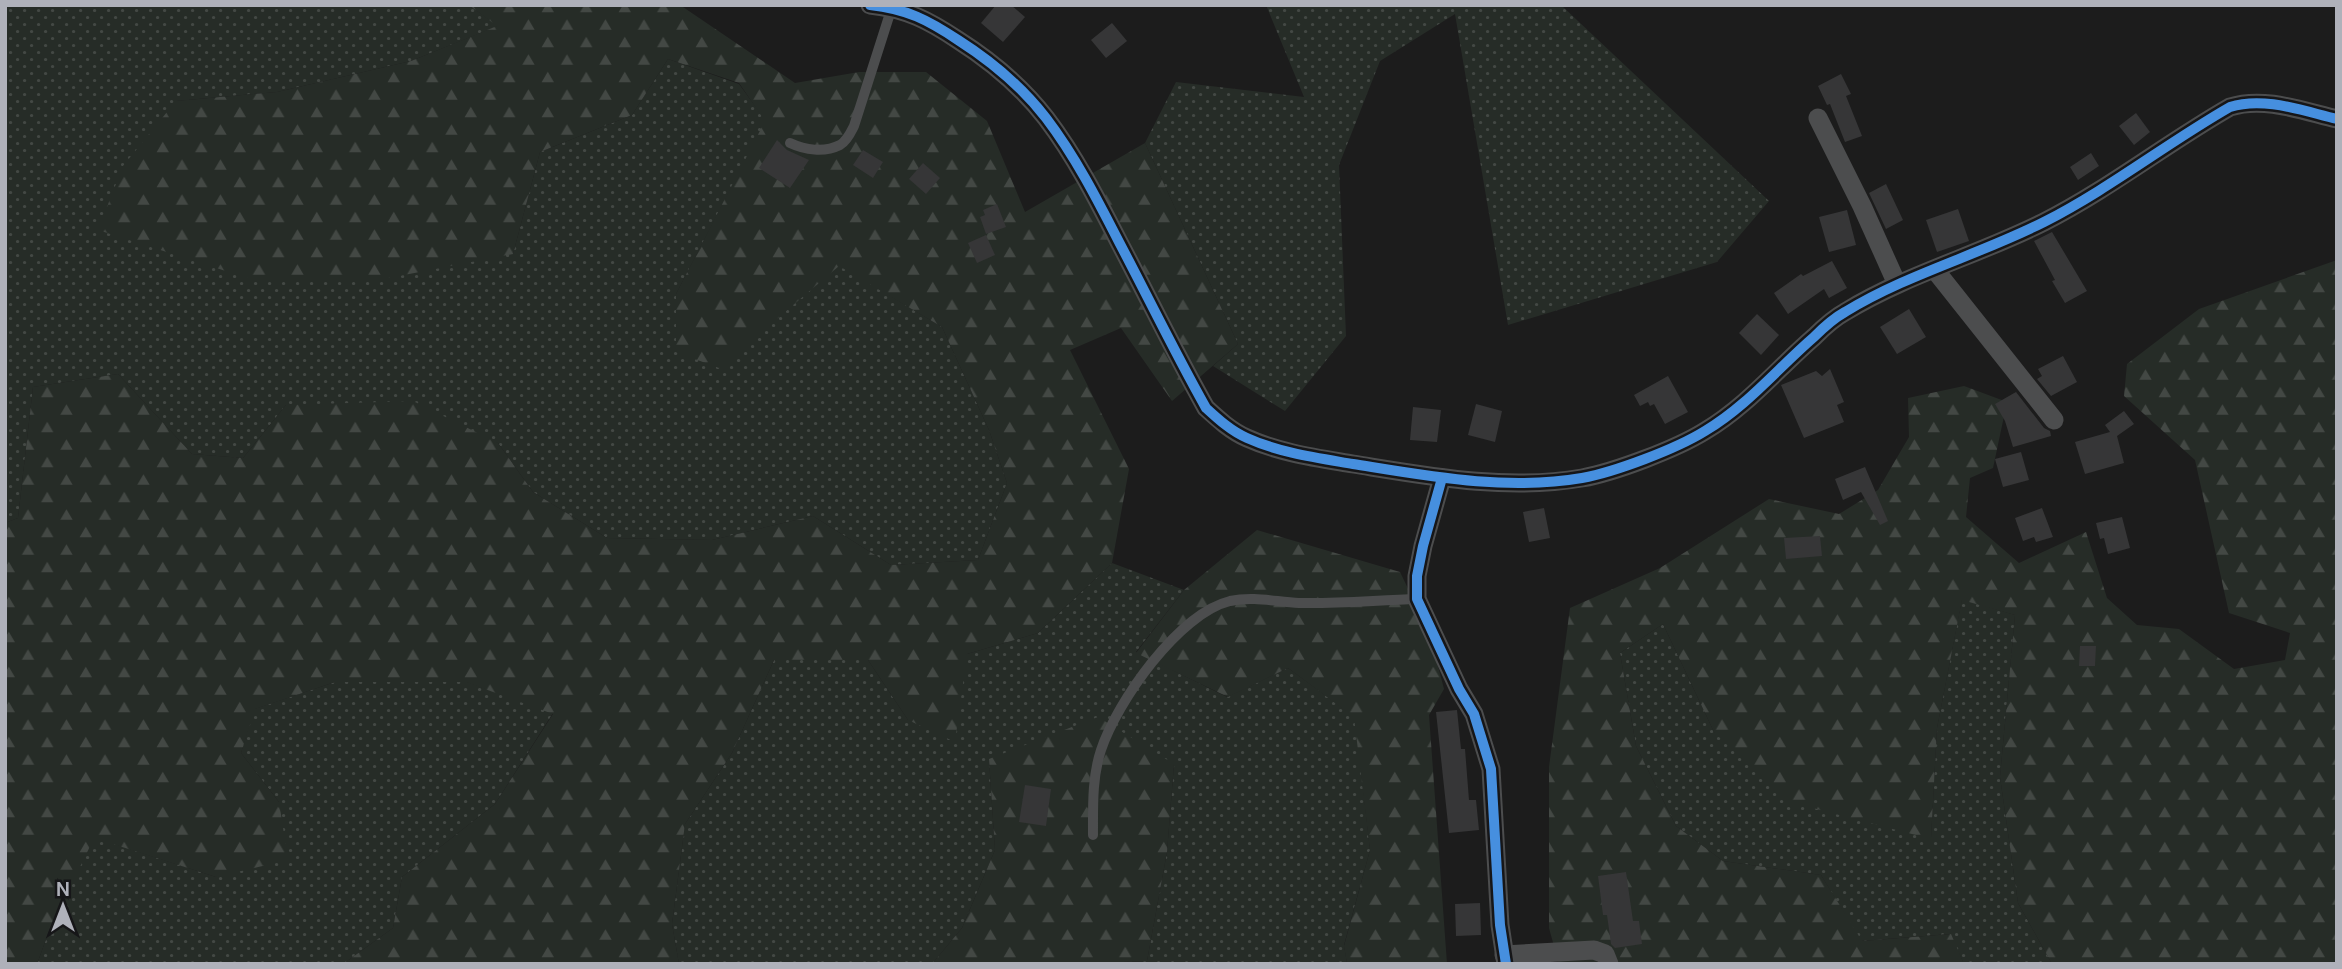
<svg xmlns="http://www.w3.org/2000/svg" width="2342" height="969" viewBox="0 0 2342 969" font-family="'DM Sans',sans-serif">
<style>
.grass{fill:url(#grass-dots)}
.forest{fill:url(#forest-firs)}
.building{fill:#363637}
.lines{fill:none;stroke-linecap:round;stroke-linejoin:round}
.service{stroke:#4c4d4e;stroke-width:10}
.minor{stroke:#4c4d4e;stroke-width:19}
.cycleway-casing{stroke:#161618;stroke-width:15}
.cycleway{stroke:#468fdf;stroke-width:10}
</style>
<defs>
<pattern id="grass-dots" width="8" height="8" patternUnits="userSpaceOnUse" patternTransform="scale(1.75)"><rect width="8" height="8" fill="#262c27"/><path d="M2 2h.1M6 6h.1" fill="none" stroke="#434844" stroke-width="1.8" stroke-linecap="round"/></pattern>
<pattern id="forest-firs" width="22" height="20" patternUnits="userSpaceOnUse" patternTransform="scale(1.75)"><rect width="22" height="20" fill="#262c27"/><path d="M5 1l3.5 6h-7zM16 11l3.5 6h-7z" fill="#434844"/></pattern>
</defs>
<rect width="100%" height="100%" fill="#1c1c1c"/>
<g class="grass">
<polygon points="5,5 469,5 498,26 411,61 277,92 176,101 513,254 540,152 632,115 668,59 739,84 766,121 676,294 719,367 839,265 942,327 989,430 1007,483 978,560 891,565 813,516 712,540 607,538 533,492 498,443 286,405 243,458 192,454 118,374 33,387 18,518 5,523"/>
<polygon points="1266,5 1561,5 1769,201 1717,262 1508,325 1455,14 1380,61 1339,165 1346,336 1285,411 1213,366 1238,344 1145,143 1176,82 1304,97"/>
<polygon points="1112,563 1184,590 1136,652 1227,697 1288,668 1355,717 1370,850 1344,945 1347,964 1074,964 1147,961 1167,852 1174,764 989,759 995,850 962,928 932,964 679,964 672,924 685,824 732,753 774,660 868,660 908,720 967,654 1038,633"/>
<polygon points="1962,599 2015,615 2000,777 2018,903 2052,964 1964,964 1950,934 1861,941 1821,875 1723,861 1676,826 1636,746 1620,653 1663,624 1714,732 1931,838 1937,728"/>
<polygon points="335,682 467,682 553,713 495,804 402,877 393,928 343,964 37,964 49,931 93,837 216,877 279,802 241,753 254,709"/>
</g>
<g class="forest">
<polygon points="469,5 680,5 795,83 859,72 926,72 987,121 1025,212 1145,143 1238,344 1172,401 1121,328 1070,350 1129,469 1112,563 1038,633 967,654 955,742 908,720 868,660 774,660 732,753 685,824 672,924 679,964 343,964 393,928 402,877 495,804 553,714 466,682 335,682 255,709 241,753 279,802 288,860 216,877 94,838 49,931 37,964 5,964 5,523 18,518 33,387 118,374 192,454 243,458 286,405 413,401 498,443 533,492 607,538 712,540 813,516 891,565 978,560 1007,483 989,430 942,327 839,266 719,368 676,352 676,294 765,121 739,83 668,59 632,115 540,152 513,254 373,281 257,281 98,230 123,166 176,101 277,92 411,61 497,26"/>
<polygon points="2337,260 2337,964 2052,964 2018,903 2000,777 2015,615 1962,600 1937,728 1931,839 1786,801 1714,732 1663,624 1620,653 1636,746 1676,826 1723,861 1821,875 1862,941 1951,934 1964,964 1559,964 1549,928 1549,767 1570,608 1660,568 1769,499 1839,514 1878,490 1909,437 1908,398 1964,386 2007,402 1993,468 1970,478 1966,517 2019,563 2086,532 2107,598 2137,625 2179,629 2234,669 2285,660 2290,633 2229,613 2195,460 2124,396 2127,364 2199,309"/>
<polygon points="1257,530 1400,572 1429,632 1444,689 1429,715 1447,964 1347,964 1344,946 1370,850 1354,717 1288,668 1228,697 1136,653 1184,590"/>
<polygon points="1098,717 1174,764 1167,852 1147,961 1074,964 932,964 962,928 995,850 989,759"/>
</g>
<g class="building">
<polygon points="996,5 1011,5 1025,17 1003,42 981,23"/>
<polygon points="1112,23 1127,41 1106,58 1091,40"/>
<polygon points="1841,74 1851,94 1846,96 1862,136 1845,142 1830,104 1827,105 1818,86"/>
<polygon points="2136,113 2150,132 2134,145 2119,126"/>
<polygon points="777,140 787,150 809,160 790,188 759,168"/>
<polygon points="863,150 883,162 873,178 853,165"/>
<polygon points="2091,153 2099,166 2078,180 2070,167"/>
<polygon points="923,163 940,178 926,194 909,179"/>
<polygon points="1886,184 1903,220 1886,229 1869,193"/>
<polygon points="997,204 1006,227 986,234 980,217 985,215 983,210"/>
<polygon points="1958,209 1969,241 1937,252 1926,220"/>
<polygon points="1847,210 1856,245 1829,252 1819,217"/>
<polygon points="2052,232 2087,291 2065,303 2052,281 2055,280 2034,241"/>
<polygon points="986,235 995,255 977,263 968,243"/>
<polygon points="1832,261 1847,288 1829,298 1824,289 1788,314 1774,293 1801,274 1803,276"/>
<polygon points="1909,309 1926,337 1897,354 1880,327"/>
<polygon points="1757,314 1779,335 1761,355 1739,333"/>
<polygon points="2063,356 2077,382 2051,396 2037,379 2042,376 2038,369"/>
<polygon points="1830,369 1844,402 1837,405 1844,422 1804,438 1781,385 1816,371 1822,376"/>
<polygon points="1668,376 1688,412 1665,424 1654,404 1650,406 1648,402 1640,406 1634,395"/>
<polygon points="2016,392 2044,428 2050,431 2051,436 2013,447 2005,421 1995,404"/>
<polygon points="1476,404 1502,411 1495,442 1468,435"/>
<polygon points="1413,407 1441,410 1437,442 1410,440"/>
<polygon points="2124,411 2134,424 2117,436 2124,463 2085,474 2075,442 2110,432 2105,425"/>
<polygon points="2021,452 2029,480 2003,487 1995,459"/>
<polygon points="1865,467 1888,521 1880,525 1861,492 1843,500 1835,479"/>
<polygon points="1544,508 1550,538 1529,542 1523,512"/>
<polygon points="2042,508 2053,537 2036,542 2034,537 2023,541 2015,518"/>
<polygon points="2122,517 2130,548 2108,554 2104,538 2100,539 2096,523"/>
<polygon points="1820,536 1822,556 1786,559 1784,538"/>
<polygon points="2080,646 2096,646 2095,666 2079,666"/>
<polygon points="1457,710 1461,749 1465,749 1469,800 1476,800 1479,830 1449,833 1436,712"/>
<polygon points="1025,785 1051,789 1046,826 1019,822"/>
<polygon points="1626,872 1633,921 1639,921 1642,944 1615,948 1611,944 1607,915 1603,915 1598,876"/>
<polygon points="1480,903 1481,935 1456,936 1455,904"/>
</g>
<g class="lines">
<g class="service">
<path d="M 790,143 C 805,150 824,153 840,145 C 847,141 851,132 854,126 L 892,7"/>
<path d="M 1093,835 C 1093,807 1092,777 1101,750 C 1117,702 1178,614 1230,601 C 1254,596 1276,602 1299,603 C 1338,604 1378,600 1417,599"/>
</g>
<g class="minor">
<path d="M 870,5 C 907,9 928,20 958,40 C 991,61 1022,87 1046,118 C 1075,156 1097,199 1119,242 C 1148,297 1175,353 1206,408 C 1218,419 1231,431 1247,438 C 1280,453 1318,458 1353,464 C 1428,476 1506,491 1582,478 C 1615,472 1676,449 1705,431 C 1747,406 1777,369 1814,337 C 1823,328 1834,318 1845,312 C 1907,274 1979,255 2044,222 C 2109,189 2167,143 2230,107 C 2264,96 2303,111 2337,119"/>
<polyline points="1818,118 1862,206 1897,284"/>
<polyline points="1935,270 2054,420"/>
<polyline points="1442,478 1423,546 1417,576 1417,599 1459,689 1474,714 1491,769 1500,925 1506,964"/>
<polyline points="1504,955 1594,950 1605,954 1609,964"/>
</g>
<g class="cycleway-casing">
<g id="cycleway">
<path d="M 870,5 C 907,9 928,20 958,40 C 991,61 1022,87 1046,118 C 1075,156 1097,199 1119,242 C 1148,297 1175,353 1206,408 C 1218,419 1231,431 1247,438 C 1280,453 1318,458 1353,464 C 1428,476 1506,491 1582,478 C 1615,472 1676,449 1705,431 C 1747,406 1777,369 1814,337 C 1823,328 1834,318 1845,312 C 1907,274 1979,255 2044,222 C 2109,189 2167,143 2230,107 C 2264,96 2303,111 2337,119"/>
<polyline points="1442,478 1423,546 1417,576 1417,599 1459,689 1474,714 1491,769 1500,925 1506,964"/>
</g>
</g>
<use href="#cycleway" class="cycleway"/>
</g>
<rect width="2342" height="969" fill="none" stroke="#afb1ba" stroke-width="14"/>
<g transform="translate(63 906)" stroke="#161618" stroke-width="5" paint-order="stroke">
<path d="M0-5L12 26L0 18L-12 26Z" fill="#afb1ba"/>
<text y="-10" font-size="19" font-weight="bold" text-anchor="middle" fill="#afb1ba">N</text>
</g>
</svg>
